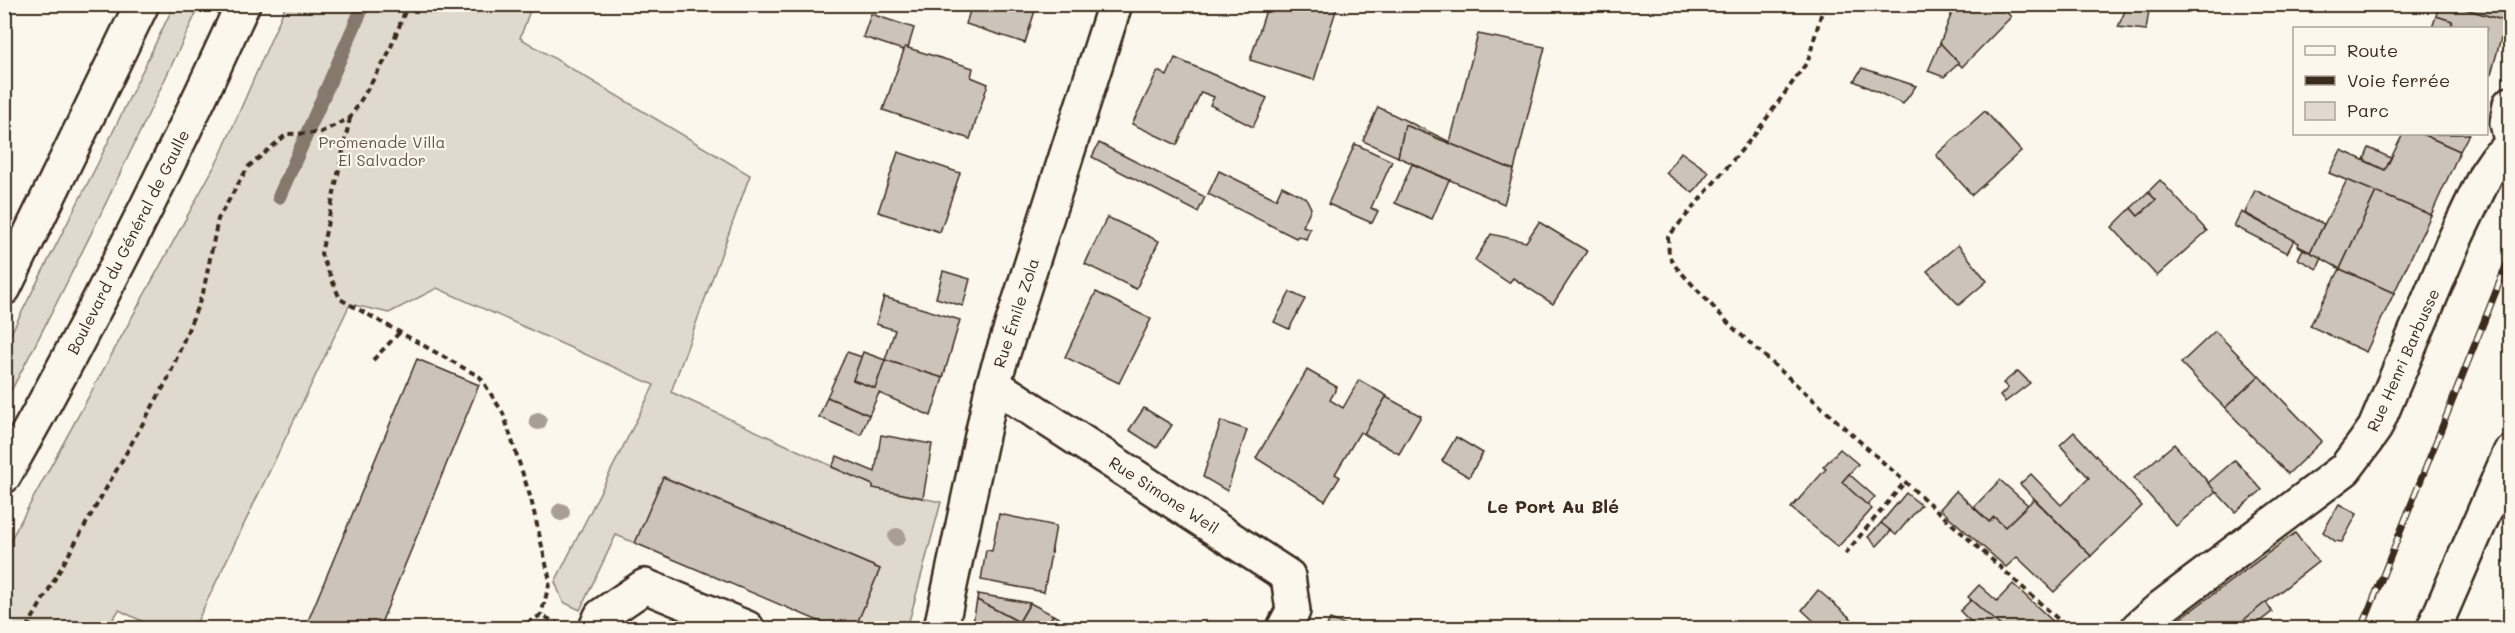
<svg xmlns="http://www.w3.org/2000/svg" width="2515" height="633" viewBox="0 0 2515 633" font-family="Mali,sans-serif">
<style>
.green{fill:#dfd9ce;stroke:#8d8276;stroke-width:1.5}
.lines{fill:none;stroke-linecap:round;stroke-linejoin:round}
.stream{stroke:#85796d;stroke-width:14}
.building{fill:#ccc4b9;stroke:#3b2a1e;stroke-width:1.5}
.minor-casing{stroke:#3b2a1e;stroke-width:38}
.major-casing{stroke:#3b2a1e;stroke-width:38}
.path{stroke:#3b2a1e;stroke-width:4;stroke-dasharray:6 4.5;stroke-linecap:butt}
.minor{stroke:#fbf7ec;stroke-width:33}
.major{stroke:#fbf7ec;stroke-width:33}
.rail-casing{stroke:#3b2a1e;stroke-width:7}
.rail{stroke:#fbf7ec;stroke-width:4.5;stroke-dasharray:14;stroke-linecap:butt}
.tree{fill:#a89e93}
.labels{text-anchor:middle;stroke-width:4.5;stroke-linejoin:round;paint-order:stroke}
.park-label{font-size:16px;fill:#64564a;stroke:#fbf7ec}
.street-label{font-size:16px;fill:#3b2a1e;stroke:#fbf7ec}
.neighbourhood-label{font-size:18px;font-weight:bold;fill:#3b2a1e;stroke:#fbf7ec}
</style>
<rect width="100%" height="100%" fill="#fbf7ec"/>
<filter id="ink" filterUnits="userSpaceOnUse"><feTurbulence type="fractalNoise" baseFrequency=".0167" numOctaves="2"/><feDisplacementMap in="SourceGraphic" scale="12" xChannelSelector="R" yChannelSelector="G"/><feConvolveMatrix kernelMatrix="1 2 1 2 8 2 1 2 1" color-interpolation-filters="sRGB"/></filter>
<g filter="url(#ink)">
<g class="green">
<path d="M 174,5 L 200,5 C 137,138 75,272 5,402 L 5,345 L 97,165 Z"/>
<polygon points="286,5 532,5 520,38 750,175 671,392 873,485 873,488 941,502 910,618 903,628 855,628 880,569 664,477 635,543 616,535 580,610 563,602 555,582 654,385 437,288 389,313 350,304 194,628 156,628 119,610 107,628 5,628 5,550 220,156"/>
</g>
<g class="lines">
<polyline class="stream" points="279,197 364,4"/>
</g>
<g class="building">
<polygon points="972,4 1037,4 1025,43 966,24"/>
<polygon points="1268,4 1338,4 1314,80 1250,60"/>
<polygon points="2000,4 2011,17 1962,67 1940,43 1955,5"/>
<polygon points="2128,4 2150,4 2146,30 2118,27"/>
<polygon points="2439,4 2449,4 2506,21 2491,74 2486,73 2486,28 2451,28 2452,21 2436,16"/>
<polygon points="2449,4 2510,4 2506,21"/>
<polygon points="871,14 914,28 908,48 903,50 863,37"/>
<polygon points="2436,16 2452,21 2451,28 2432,28"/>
<polygon points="1478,34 1545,47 1514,170 1405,125 1398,157 1363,141 1378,107 1450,142"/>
<polygon points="1940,43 1959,63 1944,77 1928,71"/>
<polygon points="905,47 973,68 971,77 988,84 970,139 883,110"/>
<polygon points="1175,58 1267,98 1253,127 1210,105 1214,97 1201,92 1177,145 1132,124 1158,71 1167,76"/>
<polygon points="1862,68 1916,86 1903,104 1854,81"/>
<polygon points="1985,111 2021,151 1972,195 1936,155"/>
<polygon points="1405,125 1514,170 1504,204 1398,157"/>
<polygon points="2403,134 2422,134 2460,151 2431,215 2329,173 2341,150 2385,170"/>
<polygon points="2422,134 2469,134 2460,151"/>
<polygon points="1099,143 1205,197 1198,212 1092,157"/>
<polygon points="1355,144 1392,161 1371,208 1378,211 1372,223 1328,204"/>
<polygon points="2369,148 2391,158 2385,170 2364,160"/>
<polygon points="898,152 960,173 940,232 878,212"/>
<polygon points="1681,152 1709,172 1693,193 1666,173"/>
<polygon points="1412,164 1449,180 1432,219 1395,203"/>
<polygon points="1219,171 1276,199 1282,186 1306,198 1311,208 1303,226 1310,229 1306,239 1298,236 1296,238 1208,194"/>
<polygon points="2160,180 2207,231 2157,276 2112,227 2131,208 2138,216 2156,200 2148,192"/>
<polygon points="2347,180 2376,192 2340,269 2310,252"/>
<polygon points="2255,190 2324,224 2310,252 2298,246 2299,243 2245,213"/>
<polygon points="2148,192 2156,200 2138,216 2131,208"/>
<polygon points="2376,192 2431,215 2394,293 2340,269"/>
<polygon points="2241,212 2294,240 2287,253 2234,226"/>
<polygon points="1107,217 1159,241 1136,289 1085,264"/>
<polygon points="1539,222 1587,251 1553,304 1513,278 1509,283 1475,260 1491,234 1526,242"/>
<polygon points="1958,245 1987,281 1959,305 1927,271"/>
<polygon points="2303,249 2322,258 2317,269 2298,259"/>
<polygon points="2340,269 2394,293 2366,352 2310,326"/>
<polygon points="943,271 970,279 963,306 936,298"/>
<polygon points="1096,292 1151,319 1119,383 1065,357"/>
<polygon points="1290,292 1305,299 1289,329 1274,322"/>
<polygon points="884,297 960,320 943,378 885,360 895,330 876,324"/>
<polygon points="2215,331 2259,376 2225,408 2181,363"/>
<polygon points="847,352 862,357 853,380 875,388 885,360 943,378 931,416 879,393 869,415 827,397"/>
<polygon points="863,352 885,360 875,388 853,380"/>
<polygon points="417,359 479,385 379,628 305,628"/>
<polygon points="1307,370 1337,387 1330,400 1343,408 1359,380 1387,396 1364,434 1360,432 1335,474 1340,477 1325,501 1256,458"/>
<polygon points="2018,371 2030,383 2005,402 2000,396 2008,388 2003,383"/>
<polygon points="2259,376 2322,441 2288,474 2225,408"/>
<polygon points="827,397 869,415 861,435 819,417"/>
<polygon points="1386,397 1421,416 1399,454 1364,434"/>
<polygon points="1144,408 1172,425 1157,448 1129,430"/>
<polygon points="1221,421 1247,430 1227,491 1203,477"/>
<polygon points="2074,432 2142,506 2091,556 2020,484 2031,474 2061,505 2089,478 2060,445"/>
<polygon points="881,435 932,444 923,498 873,488 873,485 832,467 837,456 875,472"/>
<polygon points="1456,437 1483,453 1469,477 1442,461"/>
<polygon points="2174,444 2216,491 2176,526 2134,478"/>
<polygon points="1840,449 1858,464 1842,482 1872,509 1838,547 1791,508 1826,469 1823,467"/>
<polygon points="2235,460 2262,490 2235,512 2208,483"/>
<polygon points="1849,474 1875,497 1867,505 1842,482"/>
<polygon points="663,477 880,569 855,628 835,628 635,543"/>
<polygon points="2000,480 2028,505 2005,527 1994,517 1989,522 1974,507"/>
<polygon points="1956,491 1989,522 1994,517 2005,527 2034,499 2091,556 2054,592 2017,557 2006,567 1940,509"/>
<polygon points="1906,493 1921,505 1896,535 1881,523"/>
<polygon points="2339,504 2357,514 2342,542 2335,541 2323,532"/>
<polygon points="999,514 1056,526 1044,592 981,580 986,550 992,551"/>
<polygon points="1881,523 1891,531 1877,546 1868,537"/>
<polygon points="2295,533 2318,562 2240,623 2244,628 2169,627"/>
<polygon points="2013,584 2060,628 2002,628 1968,597 1979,585 1997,601"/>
<polygon points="1818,590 1862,628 1812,628 1816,623 1802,610"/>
<polygon points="978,594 1030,603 1019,622 977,600"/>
<polygon points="977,600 1019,622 1031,628 972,628"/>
<polygon points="1971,600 2003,628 1977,628 1960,611"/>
<polygon points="2266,602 2272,612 2251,628 2244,628 2240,623"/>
<polygon points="1030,603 1053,615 1045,628 1031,628 1019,622"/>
<polygon points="2510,611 2510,628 2501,628"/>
<polygon points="1053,615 1076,628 1045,628"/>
<polygon points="1330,619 1353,628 1326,628"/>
</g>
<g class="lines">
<g class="minor-casing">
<g id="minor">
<polyline points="2510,104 2507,123 2510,136"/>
<polyline points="993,384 1288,576 1293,611 1284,628"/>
<polyline points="596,628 601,616 645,586 747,628"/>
<polyline points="941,628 993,384 1115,4"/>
<polyline points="2138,628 2162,607 2345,469 2363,445 2375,428 2453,243 2486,174 2497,158 2510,147"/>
<polyline points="2434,628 2510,453"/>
</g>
</g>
<g class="major-casing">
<g id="major">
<polyline points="4,288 142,4"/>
<path d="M 4,476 C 91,322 170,165 243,4"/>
</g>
</g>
<g class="path">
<polyline points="1824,4 1808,61 1756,133 1668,237 1669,256 1676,267 1731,326 2068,628"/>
<polyline points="350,118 321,254 340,299 480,377 503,413 531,499 550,581 541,615"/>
<polyline points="373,360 400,332"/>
<polyline points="1845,554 1904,483"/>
<polyline points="27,628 168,379 203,293 218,219 248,167 287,134 319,133 350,118 387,57 408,4"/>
<polyline points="518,628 541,615 557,623"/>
</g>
<use href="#minor" class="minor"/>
<use href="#major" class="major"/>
<g class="rail-casing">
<polyline id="rail" points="2362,628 2510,256"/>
</g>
<use href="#rail" class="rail"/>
</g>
<g class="tree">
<circle cx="538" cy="421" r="9"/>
<circle cx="561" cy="512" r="9"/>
<circle cx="897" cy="537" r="9"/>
</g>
</g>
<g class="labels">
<g class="park-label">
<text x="382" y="148">Promenade Villa<tspan x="382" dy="18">El Salvador</tspan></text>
</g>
<g class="street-label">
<text transform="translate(128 242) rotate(-63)" y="6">Boulevard du Général de Gaulle</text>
<text transform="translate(1016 313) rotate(-72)" y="6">Rue Émile Zola</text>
<text transform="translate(2403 360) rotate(-66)" y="6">Rue Henri Barbusse</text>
<text transform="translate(1164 495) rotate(33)" y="6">Rue Simone Weil</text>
</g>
<g class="neighbourhood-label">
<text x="1553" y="513">Le Port Au Blé</text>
</g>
</g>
<rect width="2515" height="633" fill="none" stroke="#fbf7ec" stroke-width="24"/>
<rect x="12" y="12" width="2491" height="609" fill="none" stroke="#3b2a1e" stroke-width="2" filter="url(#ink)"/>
<rect x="2293" y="27" width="195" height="108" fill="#fbf7ec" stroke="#aea59a" stroke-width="1.5"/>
<rect x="2305" y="46" width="30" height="9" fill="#fbf7ec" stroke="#aea59a" stroke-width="1.5"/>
<text x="2347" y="57" font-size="18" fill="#3b2a1e">Route</text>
<rect x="2305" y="76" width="30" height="9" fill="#3b2a1e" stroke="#aea59a" stroke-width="1.5"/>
<text x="2347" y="87" font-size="18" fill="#3b2a1e">Voie ferrée</text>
<rect x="2305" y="102" width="30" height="18" fill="#dfd9ce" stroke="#aea59a" stroke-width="1.5"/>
<text x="2347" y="117" font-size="18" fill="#3b2a1e">Parc</text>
</svg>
